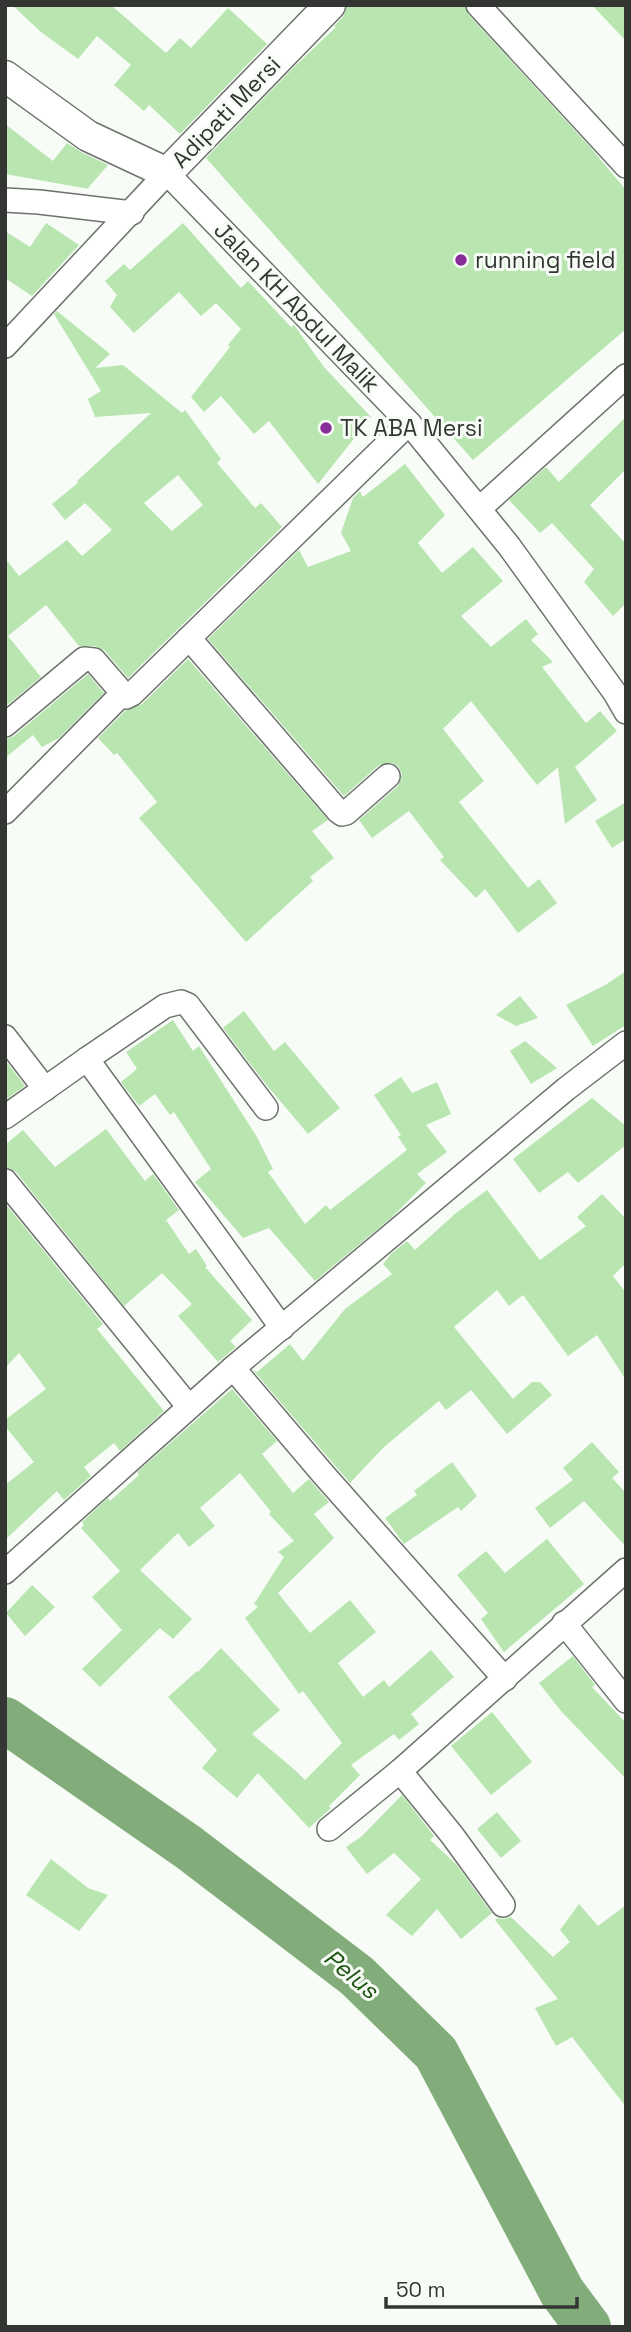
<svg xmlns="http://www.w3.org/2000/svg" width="631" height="2332" viewBox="0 0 631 2332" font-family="'Space Grotesk',sans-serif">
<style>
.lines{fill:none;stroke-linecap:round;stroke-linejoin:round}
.river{stroke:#82ac7a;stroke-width:46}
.building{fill:#b8e5b0;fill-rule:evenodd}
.minor-casing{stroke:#6d726c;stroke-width:26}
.tertiary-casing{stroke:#6d726c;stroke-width:33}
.minor{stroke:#fff;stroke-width:23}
.tertiary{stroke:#fff;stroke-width:30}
.poi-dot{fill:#882e9a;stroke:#f7fdf6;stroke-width:2.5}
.labels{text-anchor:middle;stroke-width:6;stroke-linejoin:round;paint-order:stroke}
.street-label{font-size:23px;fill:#333633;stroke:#f7fdf6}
.poi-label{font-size:23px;fill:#333633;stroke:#f7fdf6;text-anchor:start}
.water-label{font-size:24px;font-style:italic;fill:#1d5512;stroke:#f7fdf6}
</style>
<rect width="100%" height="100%" fill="#f7fdf6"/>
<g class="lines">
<polyline class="river" points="5,1720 188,1847 357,1976 436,2053 562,2292 588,2327"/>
</g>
<g class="building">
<polygon points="12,5 111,5 166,53 180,38 191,48 228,8 267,44 180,134 149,105 144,111 114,85 131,65 97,36 78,59 41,32"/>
<polygon points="347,5 464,5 468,14 590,147 626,190 626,329 473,460 206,158 293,68 336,27 334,26 343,17"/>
<polygon points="592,5 626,5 626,41"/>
<polygon points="5,124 53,161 67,143 81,152 108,165 88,188 89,189 5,174"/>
<polygon points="46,223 79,245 32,296 5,278 5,231 30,247"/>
<polygon points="183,223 241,288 248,281 291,327 294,325 324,367 371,417 318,484 269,421 254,434 221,396 204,412 191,397 230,347 228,345 241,329 216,303 201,316 179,292 134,333 110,307 117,295 105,281 124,264 130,270"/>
<path d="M 57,311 L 110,354 L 95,368 L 123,365 L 182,413 L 185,410 L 221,459 L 217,463 L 255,508 L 261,503 L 282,527 L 128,678 L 104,650 L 95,646 L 79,646 L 46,605 L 8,636 L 41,677 L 5,707 L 5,558 L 19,576 L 67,540 L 82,556 L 112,530 L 85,503 L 65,520 L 52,504 L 78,483 L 77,481 L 151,413 L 95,417 L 88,399 L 101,391 L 54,314 ZM 178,475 L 203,505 L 172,531 L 144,503 Z"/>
<polygon points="626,417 626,469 590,505 626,544 626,603 613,616 584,582 594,569 552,523 540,533 509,500 546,467 559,482"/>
<polygon points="405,464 445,515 418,543 442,573 473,547 503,581 461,616 491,647 526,619 538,634 531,640 553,662 542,667 586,723 600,711 617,731 575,767 597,800 565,824 558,767 537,785 471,701 443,729 484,781 459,802 528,888 539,879 557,903 518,933 485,889 476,898 440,860 444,857 409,811 372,838 359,820 398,786 402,774 398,766 392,763 379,765 344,796 208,639 299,550 308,567 351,551 341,533 353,498 360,491 363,497"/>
<polygon points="188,659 328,820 312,831 334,858 310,877 313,881 246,942 139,818 157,802 117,753 114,755 98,738 125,711 142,704"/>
<polygon points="88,674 104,693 59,738 42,747 33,735 5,758 5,739 14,736"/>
<polygon points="626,802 626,839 612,848 595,821"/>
<polygon points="626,971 626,1025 593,1046 566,1005 607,984"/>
<polygon points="520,996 538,1018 516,1026 496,1015"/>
<polygon points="244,1011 274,1051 285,1042 340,1108 308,1134 264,1082 223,1028"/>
<polygon points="173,1020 193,1051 199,1046 257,1137 273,1169 268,1172 305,1224 326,1205 330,1210 407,1150 398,1137 401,1135 374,1095 401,1077 412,1093 437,1082 451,1114 426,1125 447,1152 417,1174 426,1183 391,1218 315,1281 269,1228 243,1238 195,1182 211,1169 174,1112 170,1115 155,1094 139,1106 121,1082 137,1069 126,1052"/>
<polygon points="525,1041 557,1068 531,1084 510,1051"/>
<polygon points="5,1060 25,1086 5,1100"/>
<polygon points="592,1098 626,1126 626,1145 578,1183 568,1172 539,1193 513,1159"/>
<polygon points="106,1129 145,1181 153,1174 179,1210 166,1220 189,1254 196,1249 207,1266 205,1267 252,1320 230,1341 236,1347 218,1362 178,1316 192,1304 162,1273 124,1306 16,1172 5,1167 5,1145 23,1130 55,1167"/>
<polygon points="487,1190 540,1260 586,1226 577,1217 602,1194 626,1219 626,1263 613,1276 626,1293 626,1380 597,1335 568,1356 523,1295 509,1306 497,1290 454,1327 513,1399 532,1382 540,1382 552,1395 507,1434 471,1390 446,1410 439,1401 384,1447 350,1483 253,1370 257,1372 290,1344 303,1361 345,1309 392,1274 383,1264 391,1254 407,1241 415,1250 456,1213"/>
<polygon points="5,1203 103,1324 97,1329 164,1411 120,1451 114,1443 84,1467 91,1476 64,1500 57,1491 5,1540 5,1485 34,1462 5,1426 5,1420 46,1389 19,1353 5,1368"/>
<polygon points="232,1389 277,1441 262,1454 293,1493 309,1479 329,1502 314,1514 334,1538 278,1593 310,1633 350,1600 376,1632 338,1663 363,1697 384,1680 389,1687 431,1650 454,1677 411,1714 419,1724 399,1740 394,1734 351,1765 360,1775 329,1806 331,1808 309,1828 258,1773 237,1798 202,1768 217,1750 168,1697 197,1671 198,1672 221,1648 280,1710 252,1734 295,1770 305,1780 342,1743 303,1691 299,1694 245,1618 258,1607 254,1604 284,1557 278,1552 294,1541 269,1514 271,1512 240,1473 200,1508 215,1526 189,1547 178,1533 140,1570 192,1619 173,1639 160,1628 100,1687 82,1669 122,1630 92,1597 120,1571 81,1528 84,1525 82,1522 108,1498 110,1501 139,1475 137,1472"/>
<polygon points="592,1442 619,1472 612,1478 626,1493 626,1547 584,1501 550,1528 535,1508 573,1480 563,1468"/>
<polygon points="452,1462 477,1496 461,1511 458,1507 404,1544 385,1518 417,1495 414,1491"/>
<polygon points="547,1539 584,1584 504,1652 481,1619 488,1613 457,1575 486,1551 505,1573"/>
<polygon points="32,1585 55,1607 25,1636 6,1613"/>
<polygon points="573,1656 595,1685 592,1687 626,1723 626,1779 561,1711 539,1683"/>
<polygon points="492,1712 532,1762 491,1795 451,1746"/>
<polygon points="402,1795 434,1836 430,1840 456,1864 492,1913 461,1939 437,1909 412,1936 386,1915 421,1879 394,1853 367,1874 346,1847 361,1837"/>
<polygon points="497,1812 521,1841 501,1858 477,1829"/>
<polygon points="51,1859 88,1888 108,1895 79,1931 26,1895"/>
<polygon points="579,1904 598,1926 626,1905 626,2107 572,2037 556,2046 535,2008 558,1999 495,1920 497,1918 504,1919 511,1917 553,1957 570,1942 560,1930"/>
</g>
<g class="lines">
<g class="minor-casing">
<g id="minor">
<polyline points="478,5 626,166"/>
<polyline points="5,200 39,202 132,213"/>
<polyline points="5,346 167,173 409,423 509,546 615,693 626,712"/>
<polyline points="479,509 626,376"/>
<polyline points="189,638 338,811 342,814 346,813 388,776"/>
<polyline points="5,725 84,659 94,660 126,697 132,694 409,423"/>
<polyline points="5,812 122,694"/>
<polyline points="5,1037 45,1089"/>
<polyline points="266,1108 188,1005 181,1002 165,1006 87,1059 282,1328"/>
<polyline points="5,1117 87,1059"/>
<polyline points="5,1181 189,1407"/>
<polyline points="233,1368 324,1475 505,1679"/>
<polyline points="5,1572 233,1368 566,1089 626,1043"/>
<polyline points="564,1623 626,1701"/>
<polyline points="400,1771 452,1835 503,1905"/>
<polyline points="329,1829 400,1771 626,1570"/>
</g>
</g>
<g class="tertiary-casing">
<polyline id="tertiary" points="5,76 88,136 167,173 330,5"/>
</g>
<use href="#minor" class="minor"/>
<use href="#tertiary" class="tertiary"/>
</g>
<g class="poi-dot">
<circle cx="461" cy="260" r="7"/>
<circle cx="326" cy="428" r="7"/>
</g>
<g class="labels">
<g class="street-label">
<text transform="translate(226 112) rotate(-46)" y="8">Adipati Mersi</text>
<text transform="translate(297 307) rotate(46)" y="8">Jalan KH Abdul Malik</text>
</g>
<g class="poi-label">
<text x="475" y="268">running field</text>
<text x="340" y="436">TK ABA Mersi</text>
</g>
<g class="water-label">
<text transform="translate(351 1974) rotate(40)" y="8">Pelus</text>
</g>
</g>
<rect width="631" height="2332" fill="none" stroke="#333633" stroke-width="14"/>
<path d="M386 2297v10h191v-10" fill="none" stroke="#333633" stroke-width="3.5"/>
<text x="396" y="2297" font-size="21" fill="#333633" stroke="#f7fdf6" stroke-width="5" paint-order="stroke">50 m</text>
</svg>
